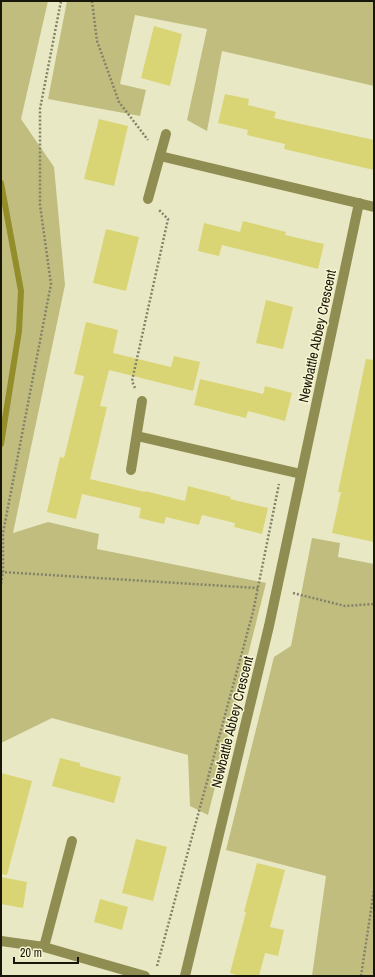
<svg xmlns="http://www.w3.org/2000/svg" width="375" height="977" viewBox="0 0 375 977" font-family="'Archivo Narrow',sans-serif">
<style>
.green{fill:#c0bd7f}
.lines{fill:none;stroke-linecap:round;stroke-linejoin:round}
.stream{stroke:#938e2a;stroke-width:6}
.building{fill:#d9d575}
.path{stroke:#838269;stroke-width:2.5;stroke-dasharray:2 2;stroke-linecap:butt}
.street{stroke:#908d52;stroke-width:10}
.labels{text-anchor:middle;stroke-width:3;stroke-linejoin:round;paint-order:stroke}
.street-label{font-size:14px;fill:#171609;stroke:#f7f6d1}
</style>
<rect width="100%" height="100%" fill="#e9e8c4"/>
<g class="green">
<polygon points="1,1 48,1 21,119 54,167 65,285 13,533 48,522 99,534 97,549 266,583 208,815 190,806 188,755 52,718 1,743"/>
<polygon points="67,1 374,1 374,86 222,51 207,131 187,120 207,29 135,15 120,84 146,90 140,116 48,99"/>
<polygon points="312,538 340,543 338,557 374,564 374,976 312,976 326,876 226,850 274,657 291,646"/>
</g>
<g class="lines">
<polyline class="stream" points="1,183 21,291 19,331 1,444"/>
</g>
<g class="building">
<polygon points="154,26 182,34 170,86 141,78"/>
<polygon points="225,94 249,99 248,105 276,112 274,118 374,140 374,170 284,149 285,144 247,135 248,130 218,123"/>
<polygon points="99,119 128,126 114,186 84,179"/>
<polygon points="243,221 286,232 285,235 324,244 318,269 291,262 222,245 219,256 198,251 204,223 240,232"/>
<polygon points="106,229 139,237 126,291 93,283"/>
<polygon points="266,300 293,307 283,349 256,343"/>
<polygon points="86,322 118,330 113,353 171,367 174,356 200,362 193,391 109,370 100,406 107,407 90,479 145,492 145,491 185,501 188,486 231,497 230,499 268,508 262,534 234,527 235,523 202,515 199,525 166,517 164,524 139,518 141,508 82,494 76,519 47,512 60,457 64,458 84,376 74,374"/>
<polygon points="366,359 374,360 374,542 332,533 341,492 338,492"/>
<polygon points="200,379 263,394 265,386 292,393 285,421 248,411 246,418 194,405"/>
<polygon points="60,758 80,763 80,766 121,777 114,803 52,786"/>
<polygon points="1,773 32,781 7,875 1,874"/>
<polygon points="136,839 167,847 153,901 122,893"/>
<polygon points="257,863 285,870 270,927 284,930 278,956 265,953 259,976 240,976 230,973 246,912 244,912"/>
<polygon points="1,877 27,882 23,908 1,904"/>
<polygon points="100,899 128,907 122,930 94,922"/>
</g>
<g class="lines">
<g class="path">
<polyline points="92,1 97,41 119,102 148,140"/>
<polyline points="135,388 132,381 168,219 159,210"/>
<polyline points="1,572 258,588"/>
<polyline points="1,584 3,572 3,533 51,284 40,205 40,109 61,1"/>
<polyline points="293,593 345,606 374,604"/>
<polyline points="157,966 253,612 279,484"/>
<polyline points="361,976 374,890"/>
</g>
<g class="street">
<polyline points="160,156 374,207"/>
<polyline points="148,199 166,134"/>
<polyline points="137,436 301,474"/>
<polyline points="131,470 142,401"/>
<polyline points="1,941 44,947 145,976"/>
<polyline points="44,947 72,841"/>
<polyline points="185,976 269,626 359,203"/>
</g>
</g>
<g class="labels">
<g class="street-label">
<text transform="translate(317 336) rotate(-78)" y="5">Newbattle Abbey Crescent</text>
<text transform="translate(232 722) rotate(-76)" y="5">Newbattle Abbey Crescent</text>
</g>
</g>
<rect width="375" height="977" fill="none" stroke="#171609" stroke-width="4"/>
<path d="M14 957v6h64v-6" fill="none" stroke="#171609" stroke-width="2"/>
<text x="20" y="957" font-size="12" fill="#171609" stroke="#f7f6d1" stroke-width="3" paint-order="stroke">20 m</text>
</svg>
